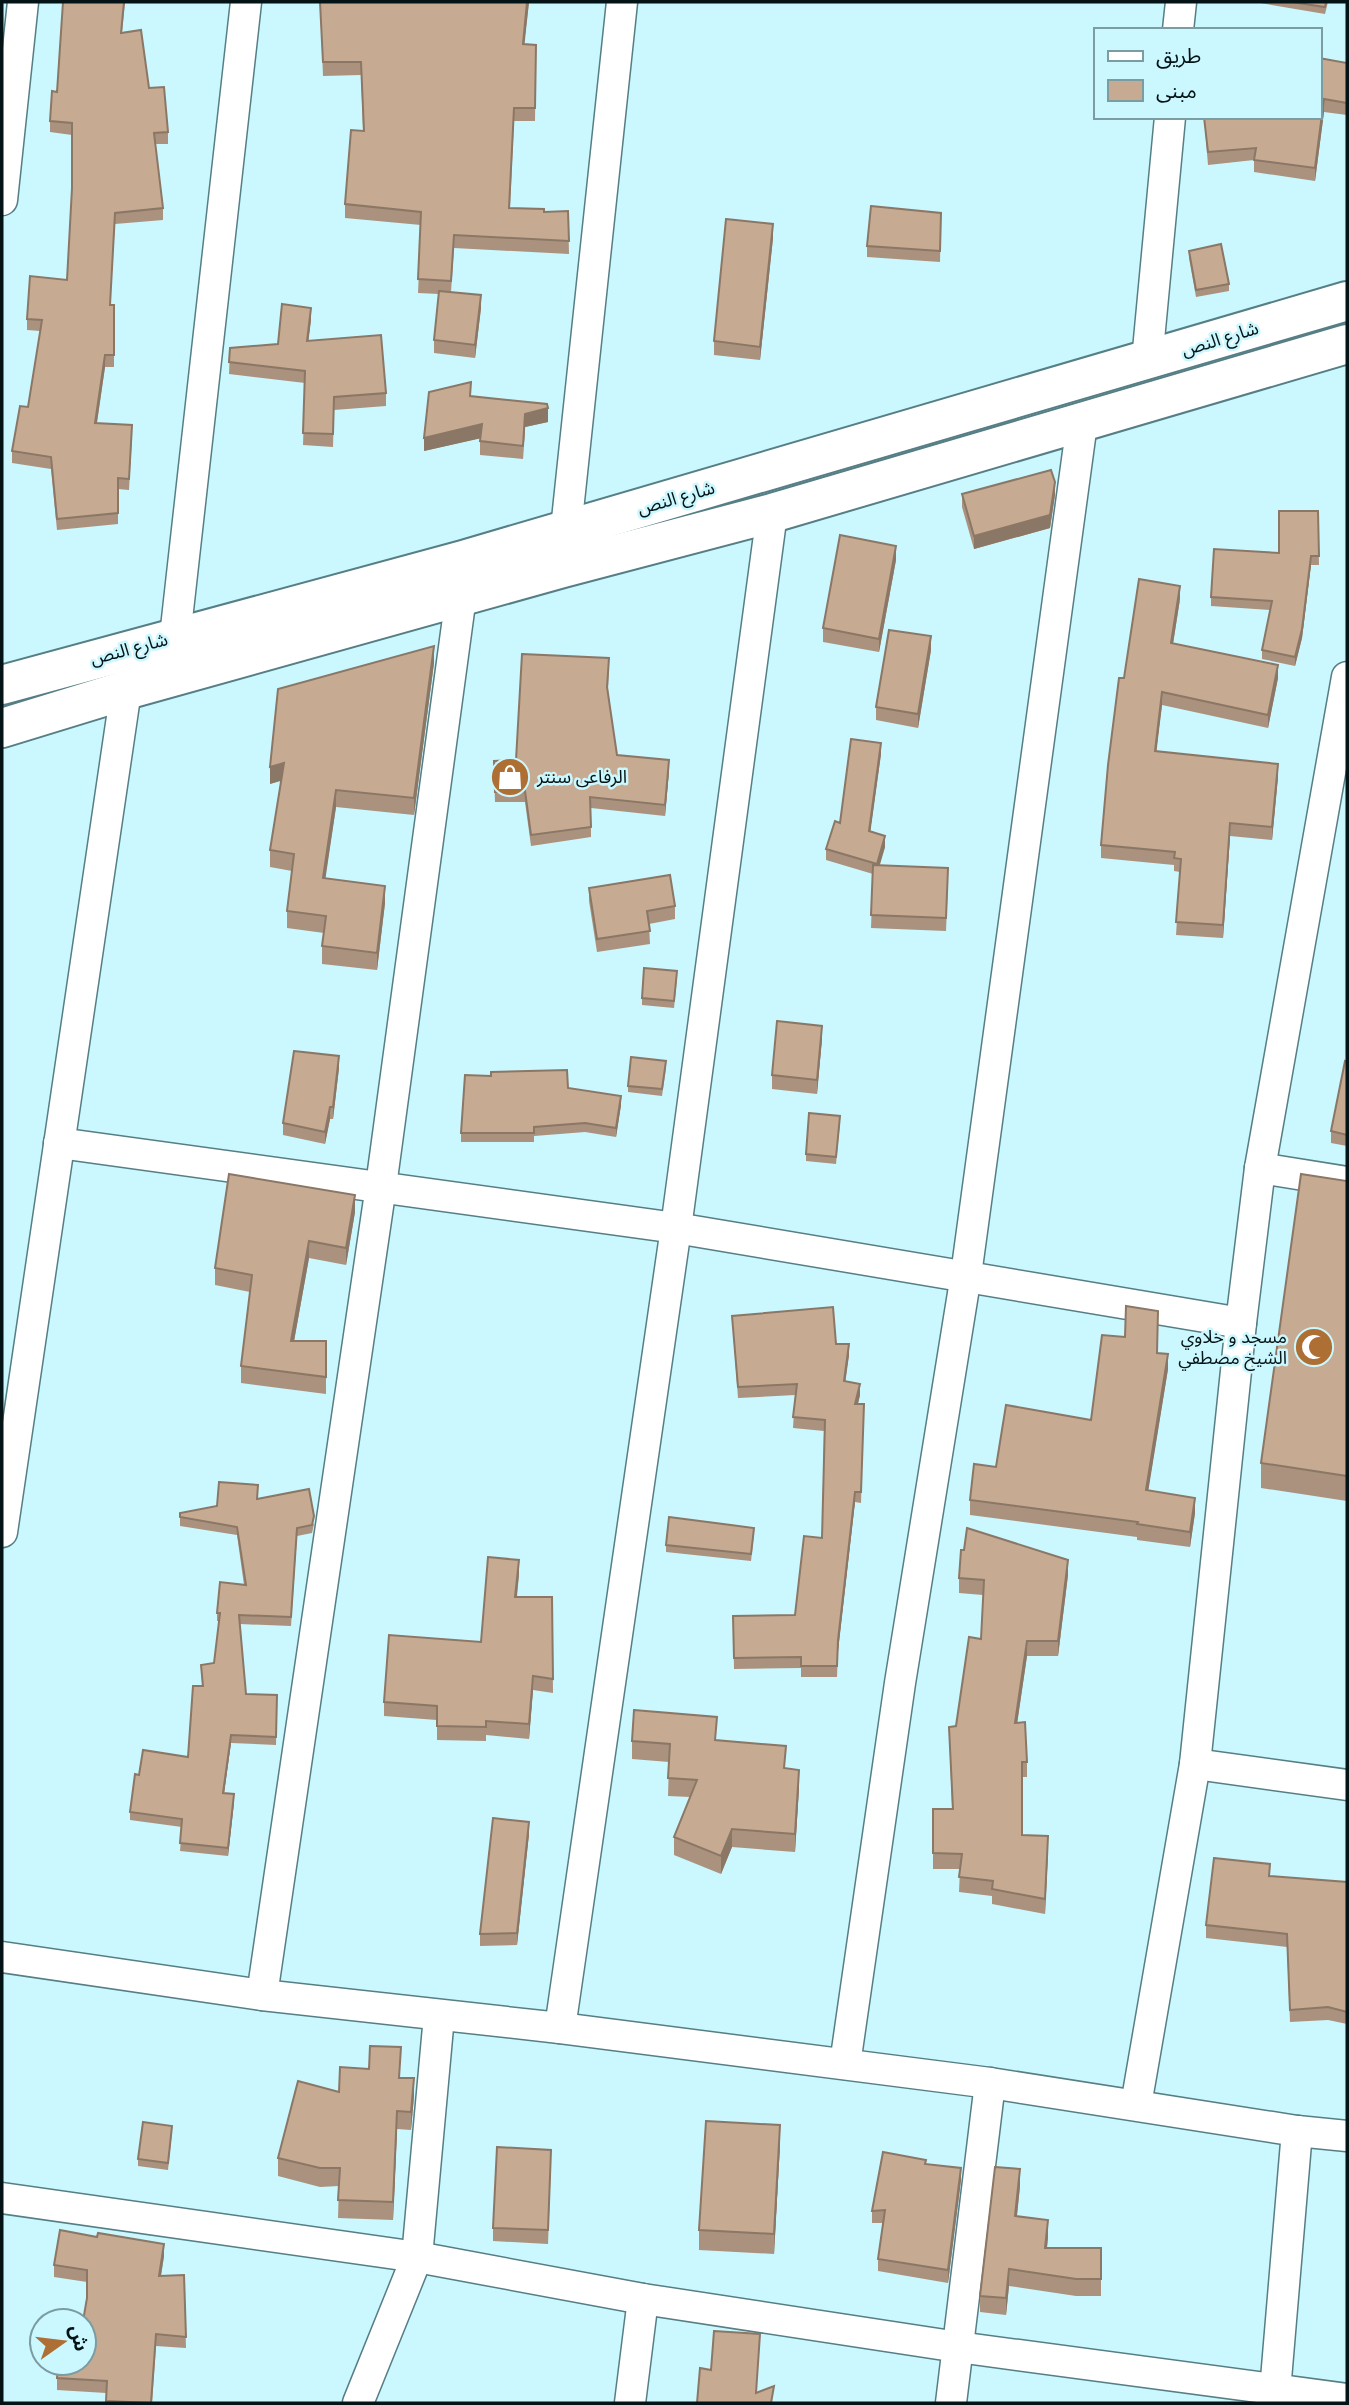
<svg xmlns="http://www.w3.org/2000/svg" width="1349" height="2405" viewBox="0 0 1349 2405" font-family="'Noto Sans','Noto Sans Arabic',sans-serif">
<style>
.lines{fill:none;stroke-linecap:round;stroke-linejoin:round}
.street-casing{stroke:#567e85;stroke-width:33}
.secondary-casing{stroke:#567e85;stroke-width:42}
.street{stroke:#fff;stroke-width:30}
.secondary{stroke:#fff;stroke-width:38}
.wall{fill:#aa927e}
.shaded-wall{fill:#8b7766}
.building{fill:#c6aa92;stroke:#8b7766;stroke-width:2}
.labels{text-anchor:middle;stroke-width:5;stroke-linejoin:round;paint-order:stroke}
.street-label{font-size:18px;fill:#041315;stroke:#cbf7fe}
.poi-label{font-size:18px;fill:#041315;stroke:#cbf7fe;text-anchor:start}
</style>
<rect width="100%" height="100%" fill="#cbf7fe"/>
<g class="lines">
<g class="street-casing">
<g id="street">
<polyline points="1178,30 1181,2"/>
<polyline points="2,200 23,2"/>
<polyline points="1147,361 1170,117"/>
<polyline points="564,548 622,2"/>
<polyline points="175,637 246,2"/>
<polyline points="59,1143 676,1228 1241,1323"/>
<polyline points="1260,1168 1347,1182"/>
<polyline points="2,1532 126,690"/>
<polyline points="1195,1764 1347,1785"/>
<polyline points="2,1957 262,1995 560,2028 990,2083 1297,2131 1347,2136"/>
<polyline points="262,1995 381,1186 461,596"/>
<polyline points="560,2028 676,1228 772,513"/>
<polyline points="845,2064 900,1683 966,1275 1082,423"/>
<polyline points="1136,2105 1195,1764 1241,1323 1260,1168 1347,677"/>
<polyline points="2,2198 417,2257 643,2299 958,2347 1347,2399"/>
<polyline points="358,2403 417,2257 439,2016"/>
<polyline points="630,2403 643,2299"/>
<polyline points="951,2403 990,2083"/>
<polyline points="1274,2403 1297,2131"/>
</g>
</g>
<g class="secondary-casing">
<g id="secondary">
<polyline points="2,685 463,560 1347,301"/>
<polyline points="2,728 126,690 563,568 772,513 1347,344"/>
</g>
</g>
<use href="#street" class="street"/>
<use href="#secondary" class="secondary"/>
</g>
<g class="wall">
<polygon points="63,2 125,2 122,33 149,88 168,132 168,144 155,144 163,208 163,220 115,224 110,305 114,305 114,367 105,367 97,423 132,437 129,490 118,489 118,524 57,530 51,469 12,463 12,451 28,407 40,331 27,330 27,319 67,280 72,190 72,135 50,132 50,121 57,92"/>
<polygon points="320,2 529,2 524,44 536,45 535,121 514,121 510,208 544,212 568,211 569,254 454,248 451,292 481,308 475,358 434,353 434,340 439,294 418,293 421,225 345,218 345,204 363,131 361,75 323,76"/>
<polygon points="1254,2 1328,2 1325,14"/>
<polygon points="1319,58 1347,63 1347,115 1324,112 1315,181 1254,172 1254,160 1208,165 1204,117 1319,117"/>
<polygon points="941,213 940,262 867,257 867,246"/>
<polygon points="773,238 760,360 714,355 714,341"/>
<polygon points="1189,251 1229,284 1229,291 1196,297 1189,258"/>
<polygon points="311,320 308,341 386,393 386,406 334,410 333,447 303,445 305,383 229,374 230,348 278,344"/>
<polygon points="471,396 548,422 525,427 523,459 480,455 480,438 424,451"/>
<polygon points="962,494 1055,495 1050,528 974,549 962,507"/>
<polygon points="1318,511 1319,565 1311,565 1302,638 1295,666 1262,659 1262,650 1270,610 1211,606 1211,597 1279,553"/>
<polygon points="896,560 879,652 823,642 823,628"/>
<polygon points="1180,599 1173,644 1278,678 1268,728 1162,705 1156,751 1278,777 1272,840 1230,836 1223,938 1176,935 1180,872 1174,871 1174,865 1101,858 1101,845"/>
<polygon points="931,650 918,728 876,720 876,707"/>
<polygon points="434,663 414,815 336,807 325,878 385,903 377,970 322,964 322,946 324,933 287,928 287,911 292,871 270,867 270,850 281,780 270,784"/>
<polygon points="609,669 608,690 617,755 669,771 665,816 591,808 591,837 531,846 525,802 495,802 494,772 516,760"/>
<polygon points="881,754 870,832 885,847 879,865 948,882 946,931 871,928 873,874 826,860 826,849 840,823"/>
<polygon points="589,888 675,906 675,919 649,924 650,944 597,952 589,901"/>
<polygon points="677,978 674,1008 642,1005 642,998"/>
<polygon points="822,1039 817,1094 772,1089 772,1075"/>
<polygon points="1347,1062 1347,1146 1331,1143 1331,1131"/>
<polygon points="339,1068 333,1119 330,1119 325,1144 283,1135 283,1123"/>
<polygon points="666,1068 662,1096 628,1092 628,1086"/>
<polygon points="568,1088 621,1105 616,1137 585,1132 534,1136 534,1142 461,1142 461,1133"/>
<polygon points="840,1123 836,1164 806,1161 806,1154"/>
<polygon points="1347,1181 1347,1501 1261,1488 1261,1463"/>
<polygon points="355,1212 346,1265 309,1258 294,1341 326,1341 326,1394 241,1383 241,1366 250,1292 215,1285 215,1268"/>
<polygon points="732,1316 836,1344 849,1355 845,1381 860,1395 858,1404 864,1404 861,1503 855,1502 838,1651 837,1677 801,1677 801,1668 734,1669 733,1616 795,1615 822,1538 824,1431 793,1428 795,1395 738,1398"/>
<polygon points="1157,1353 1168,1369 1148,1490 1195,1513 1190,1547 1137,1540 1137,1537 970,1515 970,1500 996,1467 1091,1420"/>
<polygon points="258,1499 314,1524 312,1533 297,1536 291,1626 240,1624 246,1694 277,1695 276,1745 231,1743 224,1793 234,1802 228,1856 180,1851 182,1827 130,1820 130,1812 139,1775 188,1757 202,1686 201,1665 214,1663 219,1621 217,1621 217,1613 244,1585 237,1535 180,1526 180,1513"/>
<polygon points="754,1534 751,1561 666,1552 666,1545"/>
<polygon points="519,1574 517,1597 552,1597 553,1693 533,1690 529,1739 486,1735 486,1741 437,1740 437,1720 384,1716 384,1702 481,1642"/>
<polygon points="1068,1575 1058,1656 1027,1656 1017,1723 1027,1762 1027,1777 1022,1777 1022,1835 1048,1851 1045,1914 992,1904 992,1896 959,1892 960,1869 933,1869 933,1809 952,1809 949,1727 956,1726 981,1639 983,1595 959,1593 959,1578"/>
<polygon points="717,1740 785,1768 799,1788 795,1852 732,1847 721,1874 674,1855 674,1837 690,1797 668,1796 669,1762 632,1759 632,1741"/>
<polygon points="529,1834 517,1945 480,1946 480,1934"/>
<polygon points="1270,1876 1347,1882 1347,2024 1328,2020 1290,2022 1287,1947 1206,1938 1206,1925"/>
<polygon points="400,2078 414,2096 411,2130 397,2129 393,2220 338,2218 339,2186 320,2187 278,2176 278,2158"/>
<polygon points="172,2132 168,2170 138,2166 138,2159"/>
<polygon points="780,2145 774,2254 699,2250 699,2230"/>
<polygon points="551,2163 548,2244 493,2241 493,2228"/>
<polygon points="926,2164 961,2180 948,2283 878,2271 878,2259 883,2223 872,2223 872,2211"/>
<polygon points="1020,2186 1017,2216 1048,2237 1047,2248 1101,2248 1101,2296 1076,2296 1009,2286 1006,2315 980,2312 980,2296"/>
<polygon points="164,2256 161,2276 184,2275 186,2348 156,2346 152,2403 106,2403 106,2393 57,2390 57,2378 84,2363 87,2282 54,2277 54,2265"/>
</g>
<g class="shaded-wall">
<polygon points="527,2 529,2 523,58 523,44"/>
<polygon points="1324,99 1324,112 1315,181 1315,168"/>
<polygon points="773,224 773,238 760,360 760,347"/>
<polygon points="481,295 481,308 475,358 475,345"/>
<polygon points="311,308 311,320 307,353 307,341"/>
<polygon points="105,355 105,367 95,435 95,423"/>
<polygon points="548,408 548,422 525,427 523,459 525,414"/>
<polygon points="482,424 482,438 424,451 424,438"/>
<polygon points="1055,482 1055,495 1050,528 974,549 974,536"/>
<polygon points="896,546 896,560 879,652 879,639"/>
<polygon points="1311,556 1311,565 1302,638 1295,666 1295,657"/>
<polygon points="1180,586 1180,599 1171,656 1171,643"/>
<polygon points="931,636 931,650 918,728 918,714"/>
<polygon points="434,646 434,663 414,815 414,798"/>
<polygon points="1278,665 1278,678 1268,728 1268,715"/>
<polygon points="1162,692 1162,705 1155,764 1155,751"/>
<polygon points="881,743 881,754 869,842 869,831"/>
<polygon points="669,760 669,771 665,816 665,805"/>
<polygon points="284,763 284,780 270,784 270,767"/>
<polygon points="1278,764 1278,777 1272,840 1272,827"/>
<polygon points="336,790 336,807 323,895 323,878"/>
<polygon points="1230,823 1230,836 1223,938 1223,925"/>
<polygon points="885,836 885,847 877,875 877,864"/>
<polygon points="385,886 385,903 377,970 377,953"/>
<polygon points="822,1026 822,1039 817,1094 817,1080"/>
<polygon points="339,1056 339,1068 333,1119 333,1107"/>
<polygon points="621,1096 621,1105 616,1137 616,1128"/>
<polygon points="330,1107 330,1119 325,1144 325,1132"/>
<polygon points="355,1195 355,1212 346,1265 346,1248"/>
<polygon points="309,1241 309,1258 291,1358 291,1341"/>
<polygon points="849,1344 849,1355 844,1392 844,1381"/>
<polygon points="1168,1354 1168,1369 1146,1505 1146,1490"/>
<polygon points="860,1384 860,1395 855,1415 855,1404"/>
<polygon points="855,1492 855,1502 838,1651 838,1640"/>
<polygon points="1195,1498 1195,1513 1190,1547 1190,1532"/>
<polygon points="519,1560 519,1574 515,1611 515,1597"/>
<polygon points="1068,1560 1068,1575 1058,1656 1058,1641"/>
<polygon points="1027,1641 1027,1656 1015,1738 1015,1723"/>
<polygon points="533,1676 533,1690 529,1739 529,1724"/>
<polygon points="231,1735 231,1743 223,1801 223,1793"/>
<polygon points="799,1770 799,1788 795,1852 795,1834"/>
<polygon points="234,1794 234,1802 228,1856 228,1848"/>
<polygon points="529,1822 529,1834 517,1945 517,1933"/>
<polygon points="732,1829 732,1847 721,1874 721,1856"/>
<polygon points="1048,1836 1048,1851 1045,1914 1045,1899"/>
<polygon points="414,2078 414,2096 411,2130 411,2112"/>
<polygon points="397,2111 397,2129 393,2220 393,2202"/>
<polygon points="780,2125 780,2145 774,2254 774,2234"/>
<polygon points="961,2168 961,2180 948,2283 948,2270"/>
<polygon points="1020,2169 1020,2186 1015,2233 1015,2216"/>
<polygon points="1048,2220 1048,2237 1045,2265 1045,2248"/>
<polygon points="164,2244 164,2256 159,2287 159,2276"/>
<polygon points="1009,2269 1009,2286 1006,2315 1006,2298"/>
</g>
<g class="building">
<polygon points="63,2 124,2 121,33 141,30 149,88 164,87 168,132 154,133 163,208 115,213 110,305 114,305 114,355 105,355 95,423 132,425 129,479 118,478 118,513 57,519 51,457 12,451 20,406 28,407 42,320 27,319 30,276 67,280 72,188 72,123 50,121 52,91 57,92"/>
<polygon points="320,2 527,2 523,44 536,45 535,108 514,108 509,208 544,209 544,212 568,211 569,241 454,235 451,281 418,279 421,212 345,204 351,130 364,131 361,62 323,62"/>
<polygon points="1292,2 1326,2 1325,7"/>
<polygon points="1319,58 1347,63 1347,103 1324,99 1315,168 1254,160 1256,148 1208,152 1204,117 1319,117"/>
<polygon points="871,206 941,213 940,251 867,246"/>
<polygon points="726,219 773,224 760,347 714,341"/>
<polygon points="1221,244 1229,284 1196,290 1189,251"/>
<polygon points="439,291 481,295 475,345 434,340"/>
<polygon points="282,304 311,308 307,341 381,335 386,393 334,397 333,434 303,433 305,371 229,362 230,348 278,344"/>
<polygon points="471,382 470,396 547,404 548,408 525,414 523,446 480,441 482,424 424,438 429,392"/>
<polygon points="1051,470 1055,482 1050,515 974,536 962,494"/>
<polygon points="1279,511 1318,511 1319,556 1311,556 1302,629 1295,657 1262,650 1272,601 1211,597 1214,549 1279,553"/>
<polygon points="840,535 896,546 879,639 823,628"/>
<polygon points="1139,579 1180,586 1171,643 1278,665 1268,715 1162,692 1155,751 1278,764 1272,827 1230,823 1223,925 1176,922 1181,859 1174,858 1175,852 1101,845 1108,765 1119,678 1124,678"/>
<polygon points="889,630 931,636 918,714 876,707"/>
<polygon points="434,646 414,798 336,790 323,878 385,886 377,953 322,946 326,916 287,911 294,854 270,850 284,763 270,767 278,689"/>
<polygon points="522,654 609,658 607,687 617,755 669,760 665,805 590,797 591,827 531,835 525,791 495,792 494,761 516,760"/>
<polygon points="851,739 881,743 869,831 885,836 877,864 826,849 835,821 840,823"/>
<polygon points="873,865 948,868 946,918 871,915"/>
<polygon points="670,875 675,906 647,911 650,931 597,939 589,888"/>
<polygon points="644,968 677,971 674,1001 642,998"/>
<polygon points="777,1021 822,1026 817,1080 772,1075"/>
<polygon points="294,1051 339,1056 333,1107 330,1107 325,1132 283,1123"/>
<polygon points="631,1057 666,1061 662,1089 628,1086"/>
<polygon points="1345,1061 1347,1062 1347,1135 1331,1131"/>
<polygon points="567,1070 568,1088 621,1096 616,1128 585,1123 534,1127 534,1133 461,1133 465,1075 491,1076 491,1072"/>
<polygon points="809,1113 840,1116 836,1157 806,1154"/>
<polygon points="229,1174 355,1195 346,1248 309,1241 291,1341 326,1341 326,1377 241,1366 252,1275 215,1268"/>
<polygon points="1301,1174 1347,1181 1347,1476 1261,1463"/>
<polygon points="1126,1306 1158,1311 1157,1353 1168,1354 1146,1490 1195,1498 1190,1532 1137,1524 1138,1522 970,1500 974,1464 996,1467 1006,1405 1091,1420 1102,1335 1125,1337"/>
<polygon points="833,1307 836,1344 849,1344 844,1381 860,1384 855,1404 864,1404 861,1492 855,1492 838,1640 837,1666 801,1666 801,1657 734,1658 733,1616 795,1615 804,1536 822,1538 825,1420 793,1417 797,1384 738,1387 732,1316"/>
<polygon points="219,1482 258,1485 257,1499 309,1489 314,1516 312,1525 297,1528 291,1617 239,1615 246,1694 277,1695 276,1737 231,1735 223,1793 234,1794 228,1848 180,1843 182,1819 130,1812 135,1774 139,1775 143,1750 188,1757 193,1686 203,1686 201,1665 214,1663 220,1613 217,1613 220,1582 246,1585 237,1527 180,1517 180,1513 217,1506"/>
<polygon points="669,1517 754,1528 751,1554 666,1545"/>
<polygon points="967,1528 1068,1560 1058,1641 1027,1641 1015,1723 1025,1722 1027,1762 1022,1762 1022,1835 1048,1836 1045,1899 992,1889 993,1881 959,1877 962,1854 933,1853 933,1809 953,1809 949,1727 956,1726 969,1637 981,1639 984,1580 959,1578 961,1550 964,1550"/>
<polygon points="488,1557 519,1560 515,1597 552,1597 553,1679 533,1676 529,1724 486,1721 486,1727 437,1726 437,1706 384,1702 389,1635 481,1642"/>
<polygon points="634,1710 717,1717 715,1740 786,1746 784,1768 799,1770 795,1834 732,1829 721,1856 674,1837 697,1780 668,1778 670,1744 632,1741"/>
<polygon points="493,1818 529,1822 517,1933 480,1934"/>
<polygon points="1214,1858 1270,1864 1269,1876 1347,1882 1347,2012 1328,2007 1290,2010 1287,1934 1206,1925"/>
<polygon points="370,2046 401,2047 399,2078 414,2078 411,2112 397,2111 393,2202 338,2200 340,2168 320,2168 278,2158 298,2081 339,2092 340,2067 369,2069"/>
<polygon points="706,2121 780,2125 774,2234 699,2230"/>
<polygon points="143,2122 172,2126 168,2163 138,2159"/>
<polygon points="497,2147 551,2150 548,2230 493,2228"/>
<polygon points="883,2152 926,2160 925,2164 961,2168 948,2270 878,2259 885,2210 872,2211"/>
<polygon points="995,2167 1020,2169 1015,2216 1048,2220 1045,2248 1101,2248 1101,2279 1076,2279 1009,2269 1006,2298 980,2296"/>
<polygon points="60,2230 97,2237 98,2233 164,2244 159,2276 184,2275 186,2337 156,2334 151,2403 106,2401 107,2381 57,2378 58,2363 84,2363 83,2321 87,2298 87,2270 54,2265"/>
<polygon points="714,2331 760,2334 756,2393 774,2386 771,2403 697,2403 700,2368 711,2370"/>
</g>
<defs>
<g id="shop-disc" transform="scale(2.0125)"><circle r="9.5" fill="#ad6f34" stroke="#cbf7fe"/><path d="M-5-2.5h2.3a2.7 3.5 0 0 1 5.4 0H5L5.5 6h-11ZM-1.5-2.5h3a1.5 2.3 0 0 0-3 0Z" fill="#fff"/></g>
<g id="mosque-disc" transform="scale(2.0125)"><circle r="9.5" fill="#ad6f34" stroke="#cbf7fe"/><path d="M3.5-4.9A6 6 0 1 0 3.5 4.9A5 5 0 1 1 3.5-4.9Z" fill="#fff"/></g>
</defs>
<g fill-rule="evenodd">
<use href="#shop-disc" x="510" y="777"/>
<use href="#mosque-disc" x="1314" y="1347"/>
</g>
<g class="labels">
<g class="street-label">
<text transform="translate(1220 339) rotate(-17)" y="6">شارع النص</text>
<text transform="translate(676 498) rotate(-16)" y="6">شارع النص</text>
<text transform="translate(129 649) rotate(-15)" y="6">شارع النص</text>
</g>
<g class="poi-label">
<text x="537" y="783">الرفاعى سنتر</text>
<text x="1287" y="1343" text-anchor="end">مسجد و خلاوي<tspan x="1287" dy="21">الشيخ مصطفي</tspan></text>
</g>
</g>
<rect width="1349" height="2405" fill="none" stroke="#041315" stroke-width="7"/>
<rect x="1094" y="28" width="228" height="91" fill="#cbf7fe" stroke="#7b9ca1" stroke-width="2"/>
<rect x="1108" y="51" width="35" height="10" fill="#ffffff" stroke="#7b9ca1" stroke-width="2"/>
<text x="1156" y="63" font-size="21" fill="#041315">طريق</text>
<rect x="1108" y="80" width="35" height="21" fill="#c6aa92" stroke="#7b9ca1" stroke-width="2"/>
<text x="1156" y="98" font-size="21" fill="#041315">مبنى</text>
<g transform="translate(63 2342) rotate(76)"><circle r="33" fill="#cbf7fe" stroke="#7b9ca1" stroke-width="2"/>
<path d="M0-5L12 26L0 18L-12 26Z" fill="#ad6f34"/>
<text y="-10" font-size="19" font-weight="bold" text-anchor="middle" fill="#041315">ش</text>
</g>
</svg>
